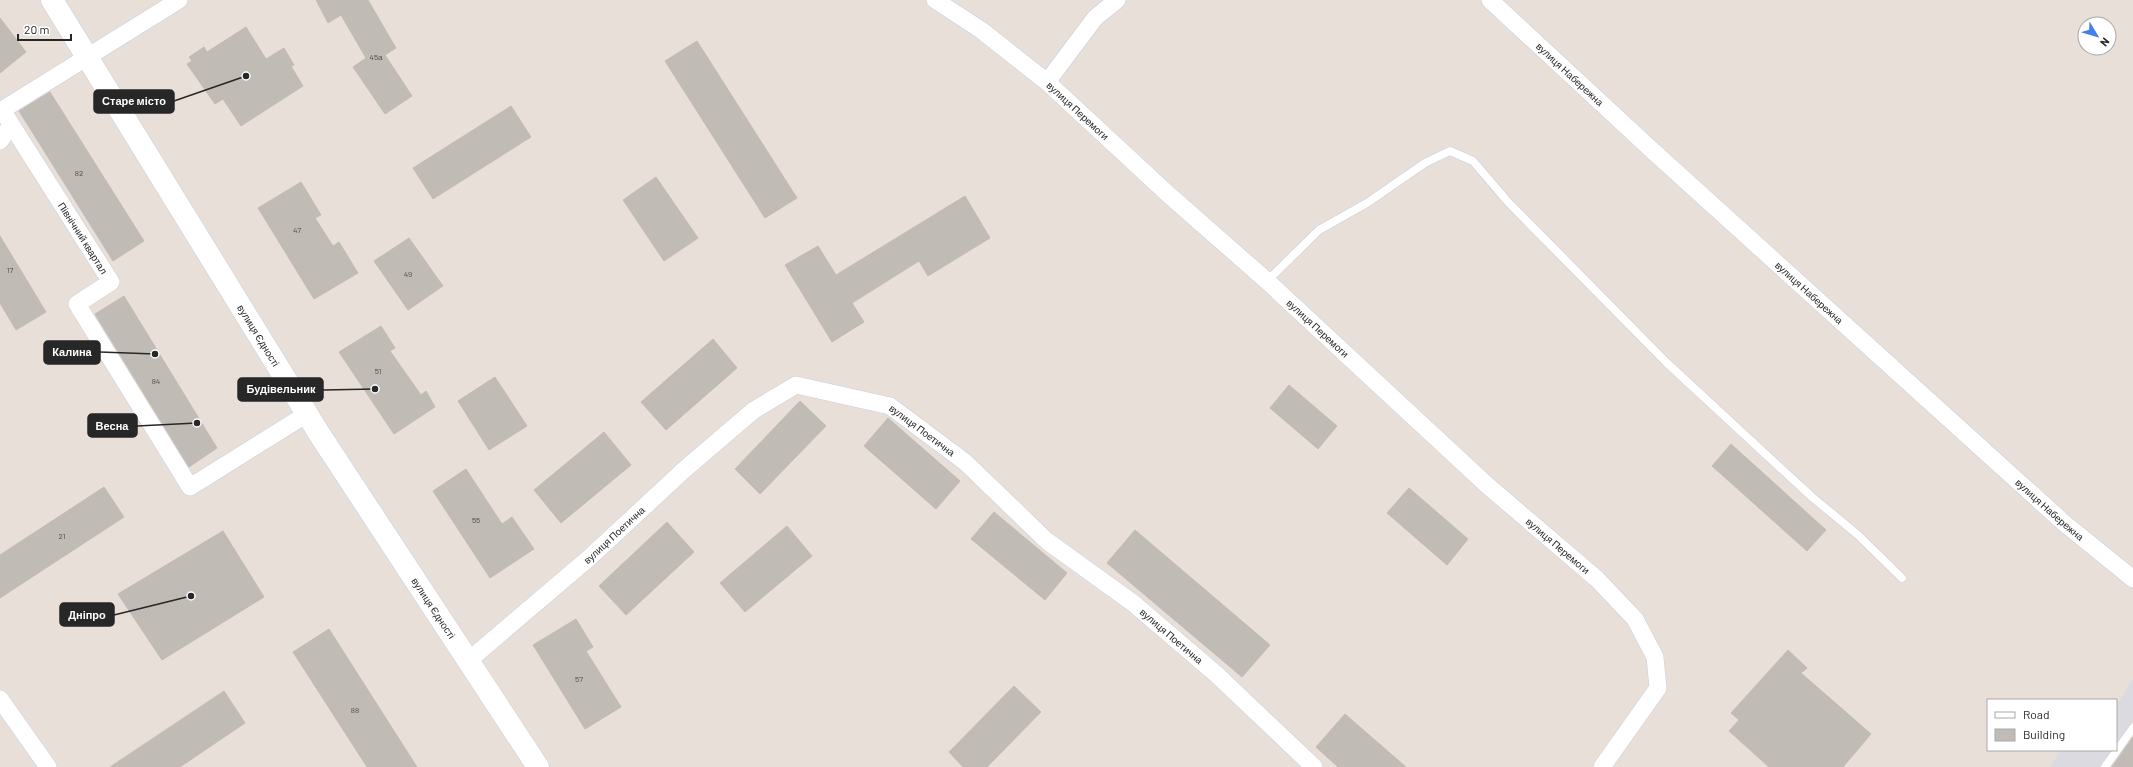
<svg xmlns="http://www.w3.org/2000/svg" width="2133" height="767" viewBox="0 0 2133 767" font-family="Barlow,sans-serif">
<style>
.industrial{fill:#dbdae1}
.building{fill:#c1bbb5;stroke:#c3bbb4}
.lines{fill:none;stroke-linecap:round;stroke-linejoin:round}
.lane-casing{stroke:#c8ced8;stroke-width:9}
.street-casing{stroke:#c8ced8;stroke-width:18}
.secondary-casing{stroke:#c8ced8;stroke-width:23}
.lane{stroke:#fff;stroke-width:8}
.street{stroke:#fff;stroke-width:17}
.secondary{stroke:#fff;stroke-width:22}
.labels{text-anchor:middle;stroke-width:3.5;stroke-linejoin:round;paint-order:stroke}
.number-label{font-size:8px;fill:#4e4c4a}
.street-label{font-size:10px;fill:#272727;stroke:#fff}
.leader{fill:none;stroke:#272727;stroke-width:1.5}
.callout-dot{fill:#272727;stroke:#fff;stroke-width:1.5}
.callout{fill:#272727;stroke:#272727;stroke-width:1.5}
.callout-label{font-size:11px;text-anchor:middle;font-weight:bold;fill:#fff}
</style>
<rect width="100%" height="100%" fill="#e9dfd9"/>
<g class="industrial">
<polygon points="2133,679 2133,721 2116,744 2116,706"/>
<polygon points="2061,750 2112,750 2099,767 2050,767"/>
</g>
<g class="building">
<polygon points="316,0 368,0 396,48 385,55 412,96 385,114 353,67 366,58 341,15 328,23"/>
<polygon points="0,18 26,52 0,73"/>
<polygon points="246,27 266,59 284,48 294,65 291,66 303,86 241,126 223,99 215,104 187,64 192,61 189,57 204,47 207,52"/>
<polygon points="697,41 797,198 765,218 665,61"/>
<polygon points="50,92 144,241 113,261 19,111"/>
<polygon points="511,106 531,137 433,199 413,168"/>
<polygon points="656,177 698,238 664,261 623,200"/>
<polygon points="301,182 321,215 315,218 333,246 339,242 358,273 314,299 258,208"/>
<polygon points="965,196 990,238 928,276 919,261 852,303 864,322 832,342 785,265 818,246 836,275"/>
<polygon points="0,236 46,312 16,330 0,303"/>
<polygon points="409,238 443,286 408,310 374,261"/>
<polygon points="124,296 217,448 189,467 95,314"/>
<polygon points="381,326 395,348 390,351 421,395 426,391 435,407 394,434 339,352"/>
<polygon points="713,339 737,368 666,430 641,402"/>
<polygon points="495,377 527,426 489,450 458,401"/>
<polygon points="1289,385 1337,426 1318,449 1270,408"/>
<polygon points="800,401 826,426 760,494 735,469"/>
<polygon points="888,418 960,481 936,509 864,446"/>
<polygon points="604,432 631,465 561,523 534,490"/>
<polygon points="1731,444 1826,530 1807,551 1712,466"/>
<polygon points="466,469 502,524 512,517 534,549 490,578 433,491"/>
<polygon points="104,487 124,517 0,598 0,555"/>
<polygon points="1409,488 1468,539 1447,565 1387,513"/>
<polygon points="994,512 1067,573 1045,600 971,539"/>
<polygon points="667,522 694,552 626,615 599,586"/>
<polygon points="787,526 812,556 745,612 720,583"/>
<polygon points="1135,530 1270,645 1242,677 1107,563"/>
<polygon points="223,531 264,597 162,660 118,594"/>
<polygon points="576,619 593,647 586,651 621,707 585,729 533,645"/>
<polygon points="329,629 417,767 367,767 293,652"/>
<polygon points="1788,650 1807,668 1801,673 1871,734 1843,767 1769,767 1729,731 1739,720 1731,713"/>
<polygon points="1014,686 1041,712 987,767 963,767 949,752"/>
<polygon points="224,691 245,723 180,767 110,767"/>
<polygon points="1345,714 1406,767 1338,767 1316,747"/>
<polygon points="2133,737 2133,767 2112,767"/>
</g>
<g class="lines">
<g class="lane-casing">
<g id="lane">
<polyline points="1267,281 1319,230 1367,203 1425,163 1450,151 1473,161 1508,202 1668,364 1812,497 1858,535 1902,578"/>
<polyline points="2105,767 2133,728"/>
</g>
</g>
<g class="street-casing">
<g id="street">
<path id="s1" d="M 179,0 L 2,110 L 111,282 L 77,304 L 190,487 L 307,414"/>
<path id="s2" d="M 935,0 L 981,30 L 1047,82 L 1169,195 L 1267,281 L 1488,486 L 1597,579 L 1635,619 L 1655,657 L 1658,688 L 1602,767"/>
<path id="s3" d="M 1490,0 L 1654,152 L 2064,523 L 2133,579"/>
<polyline points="1047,82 1095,18 1117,0"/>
<polyline points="0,141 11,125"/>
<path id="s4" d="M 468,661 L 589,558 L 685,469 L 754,410 L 796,385 L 890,406 L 965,462 L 1047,541 L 1133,603 L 1216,674 L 1314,767"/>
<polyline points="0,699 48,767"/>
</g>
</g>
<g class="secondary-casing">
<g id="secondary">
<path id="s5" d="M 52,0 L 320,435 L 538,767"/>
</g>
</g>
<use href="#lane" class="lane"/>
<use href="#street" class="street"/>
<use href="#secondary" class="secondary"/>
</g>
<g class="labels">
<g class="number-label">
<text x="376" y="60">45а</text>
<text x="79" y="176">82</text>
<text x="297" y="233">47</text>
<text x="10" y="273">17</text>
<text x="408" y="277">49</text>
<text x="378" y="374">51</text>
<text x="156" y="384">84</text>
<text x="476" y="523">55</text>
<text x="62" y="539">21</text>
<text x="579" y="682">57</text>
<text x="355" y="713">88</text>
</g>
<g class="street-label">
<text dy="4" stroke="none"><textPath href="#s3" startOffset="109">вулиця Набережна</textPath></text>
<text dy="4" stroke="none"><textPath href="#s2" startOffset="181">вулиця Перемоги</textPath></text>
<text dy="4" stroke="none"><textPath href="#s1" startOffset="360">Північний квартал</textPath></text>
<text dy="4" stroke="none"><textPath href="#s3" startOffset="433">вулиця Набережна</textPath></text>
<text dy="4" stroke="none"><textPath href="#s2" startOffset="505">вулиця Перемоги</textPath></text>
<text dy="4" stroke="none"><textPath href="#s5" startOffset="394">вулиця Єдності</textPath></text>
<text dy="4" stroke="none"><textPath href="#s4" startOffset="566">вулиця Поетична</textPath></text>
<text dy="4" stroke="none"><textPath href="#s3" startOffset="757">вулиця Набережна</textPath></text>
<text dy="4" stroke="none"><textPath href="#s4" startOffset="193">вулиця Поетична</textPath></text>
<text dy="4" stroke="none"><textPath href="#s2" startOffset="829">вулиця Перемоги</textPath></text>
<text dy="4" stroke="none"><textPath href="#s5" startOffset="718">вулиця Єдності</textPath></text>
<text dy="4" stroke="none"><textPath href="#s4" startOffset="890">вулиця Поетична</textPath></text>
</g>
</g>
<path class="leader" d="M246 76L174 101M155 354L100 352M375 389L323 390M197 423L137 426M191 596L114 615"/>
<g class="callout-dot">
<circle cx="246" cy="76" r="4"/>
<circle cx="155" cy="354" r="4"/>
<circle cx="375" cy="389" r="4"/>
<circle cx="197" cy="423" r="4"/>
<circle cx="191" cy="596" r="4"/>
</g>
<g class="callout">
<rect x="94" y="90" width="80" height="23" rx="4"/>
<rect x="44" y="341" width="56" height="23" rx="4"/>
<rect x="238" y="378" width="85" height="23" rx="4"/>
<rect x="88" y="414" width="49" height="23" rx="4"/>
<rect x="60" y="603" width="54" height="23" rx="4"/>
</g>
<g class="callout-label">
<text x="134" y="105">Старе місто</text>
<text x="72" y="356">Калина</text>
<text x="281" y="393">Будівельник</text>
<text x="112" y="430">Весна</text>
<text x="87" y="619">Дніпро</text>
</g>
<rect x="1987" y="699" width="130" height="52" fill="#ffffff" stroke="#a9a9a9"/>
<rect x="1995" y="712" width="20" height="6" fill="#ffffff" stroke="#a9a9a9"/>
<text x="2023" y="719" font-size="12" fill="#272727">Road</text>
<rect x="1995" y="729" width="20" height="12" fill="#c1bbb5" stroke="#a9a9a9"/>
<text x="2023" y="739" font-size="12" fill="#272727">Building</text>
<g transform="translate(2097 36) rotate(128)"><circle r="19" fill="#ffffff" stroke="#a9a9a9"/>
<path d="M0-3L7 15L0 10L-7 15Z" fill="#4480eb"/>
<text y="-6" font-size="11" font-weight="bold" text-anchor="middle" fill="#272727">N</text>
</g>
<path d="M18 34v6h53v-6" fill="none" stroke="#272727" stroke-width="2"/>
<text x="24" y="34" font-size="12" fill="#272727" stroke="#ffffff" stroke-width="3" paint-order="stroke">20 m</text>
</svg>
